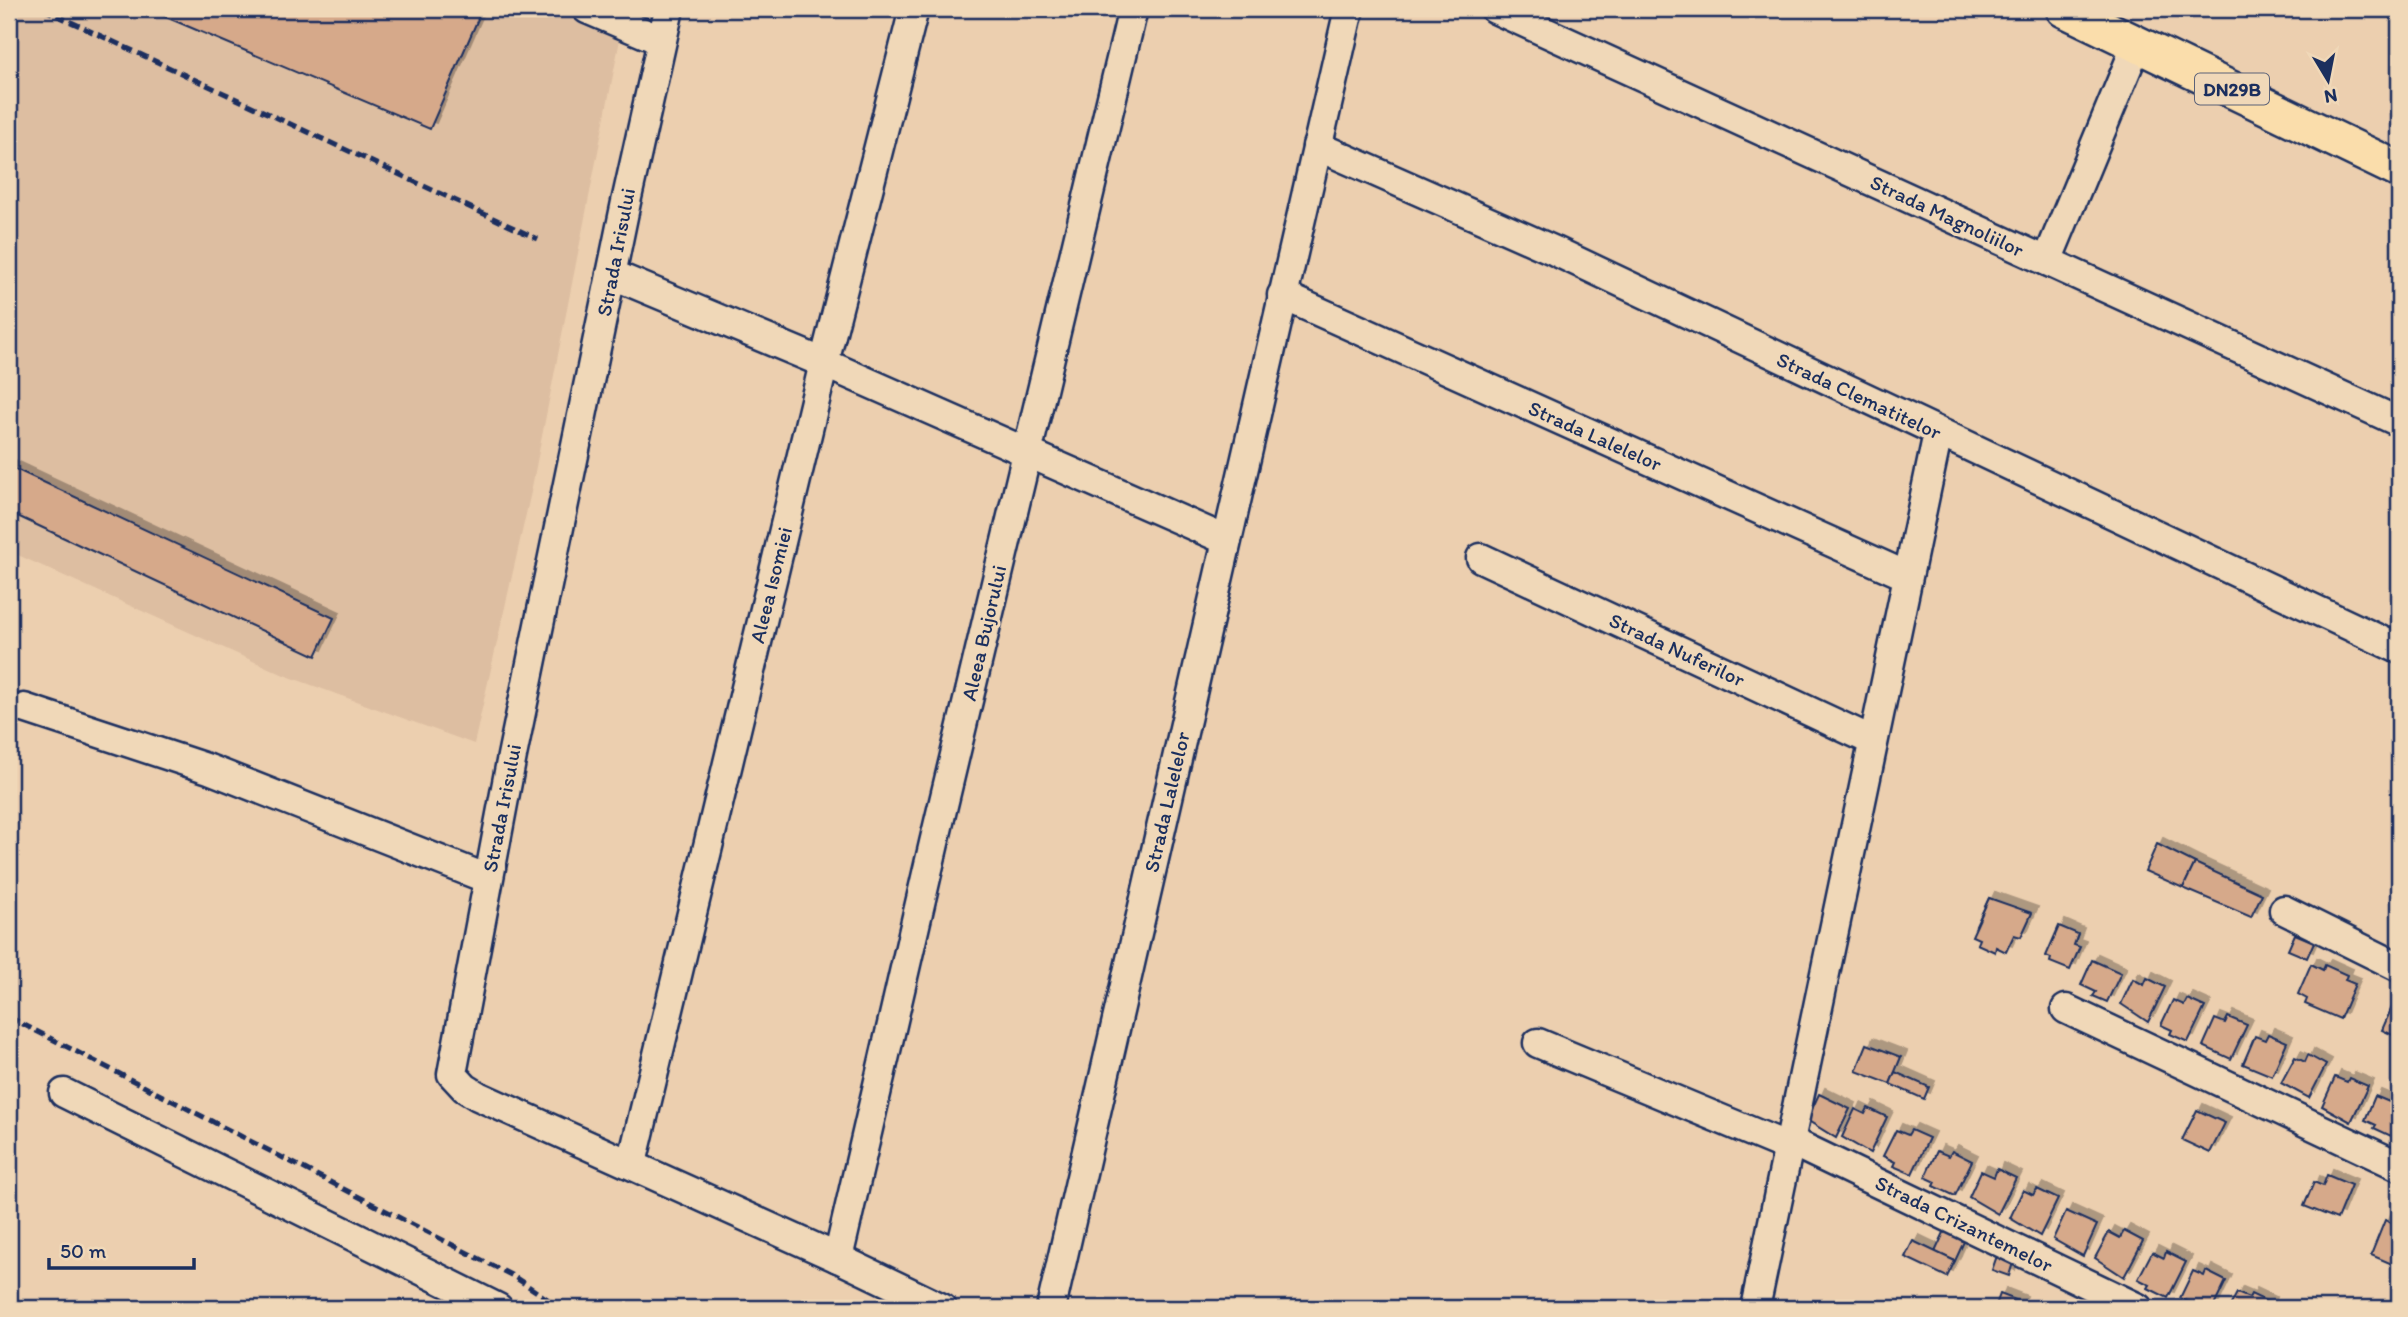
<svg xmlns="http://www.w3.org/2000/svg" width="2408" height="1317" viewBox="0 0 2408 1317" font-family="Itim,sans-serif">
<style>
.built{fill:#ddbea1}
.building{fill:#d6a98a;stroke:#1b2f5e;stroke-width:2;filter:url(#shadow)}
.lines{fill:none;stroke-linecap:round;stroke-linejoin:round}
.minor-casing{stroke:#1b2f5e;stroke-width:33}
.major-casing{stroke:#1b2f5e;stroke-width:40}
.minor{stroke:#f0d8b8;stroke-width:28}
.major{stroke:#faddab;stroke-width:35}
.rail{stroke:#1b2f5e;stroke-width:5;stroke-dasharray:10 5;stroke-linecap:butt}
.labels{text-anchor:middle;stroke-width:6;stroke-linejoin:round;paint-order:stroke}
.shield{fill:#f0d8b8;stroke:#5b6279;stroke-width:2}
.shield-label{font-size:19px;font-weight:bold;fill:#1b2f5e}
.street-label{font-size:21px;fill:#1b2f5e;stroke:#f0d8b8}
</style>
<defs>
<filter id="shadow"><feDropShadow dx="6" dy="-6" stdDeviation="0" flood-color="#0004"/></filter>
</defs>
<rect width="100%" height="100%" fill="#eccfaf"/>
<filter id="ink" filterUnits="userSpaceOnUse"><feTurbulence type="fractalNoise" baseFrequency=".0143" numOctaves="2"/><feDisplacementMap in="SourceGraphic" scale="14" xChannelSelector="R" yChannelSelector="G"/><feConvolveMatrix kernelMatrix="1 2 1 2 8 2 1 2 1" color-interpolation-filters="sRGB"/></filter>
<g filter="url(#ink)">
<polygon class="built" points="9,9 626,9 531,492 474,744 284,675 9,551"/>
<g class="building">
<polygon points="147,9 473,9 481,12 430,129"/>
<polygon points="9,466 334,618 316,656 9,512"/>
<polygon points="2157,844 2195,863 2183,888 2145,871"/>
<polygon points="2195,863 2262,894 2251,917 2183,888"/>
<polygon points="1989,898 2005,905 2003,909 2014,914 2004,935 1976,926"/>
<polygon points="1989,898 2032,913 2021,937 2014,935 2006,952 1996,947 1995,952 1977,944 1979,939 1972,936"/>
<polygon points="2059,926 2078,934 2074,945 2080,947 2070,970 2050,962 2051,958 2046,956"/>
<polygon points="2295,934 2314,942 2307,958 2288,950"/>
<polygon points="2092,960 2121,973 2107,1002 2093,996 2096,992 2081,985"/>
<polygon points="2311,964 2323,970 2325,965 2347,975 2345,980 2355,984 2340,1019 2305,1004 2307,999 2298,994"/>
<polygon points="2147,978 2165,987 2148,1022 2121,1004 2133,979 2144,985"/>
<polygon points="2187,999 2205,1007 2188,1042 2170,1034 2172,1030 2161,1025 2173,1000 2184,1005"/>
<polygon points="2395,1000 2399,1002 2399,1038 2382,1030"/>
<polygon points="2228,1017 2247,1025 2231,1059 2203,1046 2215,1019 2225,1023"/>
<polygon points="2268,1034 2287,1042 2272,1076 2243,1064 2255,1036 2265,1040"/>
<polygon points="1867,1044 1901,1057 1890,1084 1856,1071"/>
<polygon points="2308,1055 2326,1065 2309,1098 2281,1083 2295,1057 2305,1062"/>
<polygon points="1895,1072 1929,1087 1924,1099 1890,1084"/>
<polygon points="2335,1077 2347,1082 2349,1078 2368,1086 2351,1122 2322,1106"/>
<polygon points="1819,1094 1850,1109 1836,1138 1807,1120"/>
<polygon points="2375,1096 2399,1106 2399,1117 2391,1136 2374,1128 2376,1125 2365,1120"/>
<polygon points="1868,1108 1887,1117 1870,1153 1842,1137 1855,1109 1865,1114"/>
<polygon points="2197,1110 2225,1123 2210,1153 2182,1140"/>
<polygon points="1896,1130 1908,1135 1911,1130 1929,1138 1912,1174 1893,1166 1895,1162 1883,1156"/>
<polygon points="1937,1151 1949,1156 1952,1151 1972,1161 1955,1196 1934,1186 1936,1182 1925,1177"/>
<polygon points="1997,1169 2016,1178 1998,1214 1969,1197 1981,1171 1994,1177"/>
<polygon points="2327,1175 2351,1185 2337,1219 2304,1206 2314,1182 2323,1186"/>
<polygon points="2037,1189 2058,1199 2040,1236 2010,1218 2023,1190 2033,1195"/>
<polygon points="2066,1211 2097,1225 2083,1256 2053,1239"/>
<polygon points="2385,1220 2399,1226 2399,1267 2371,1255"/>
<polygon points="1947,1226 1967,1235 1955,1261 1935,1252"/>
<polygon points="2124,1231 2143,1241 2124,1277 2095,1258 2109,1232 2120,1238"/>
<polygon points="1913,1241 1955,1261 1947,1277 1905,1257"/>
<polygon points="2152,1252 2164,1258 2166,1252 2186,1262 2168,1298 2148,1288 2150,1285 2138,1279"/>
<polygon points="1998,1253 2014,1259 2009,1276 1992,1270"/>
<polygon points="2193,1271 2204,1276 2206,1271 2226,1281 2213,1308 2188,1308 2191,1303 2180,1298"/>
<polygon points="2237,1293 2249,1298 2251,1294 2270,1303 2268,1308 2229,1308"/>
<polygon points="2000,1294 2021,1302 2018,1308 1995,1308"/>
</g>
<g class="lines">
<g class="minor-casing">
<g id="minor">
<polyline points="587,9 660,40"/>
<polyline points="669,9 626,202 512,756 452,1074 465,1088 478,1096 838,1258 942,1308"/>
<polyline points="1495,9 2399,422"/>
<polyline points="1317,146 1555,251 2399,649"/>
<polyline points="2047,261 2137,44"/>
<polyline points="611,274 824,363 1226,540"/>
<polyline points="1282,295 1907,576"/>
<polyline points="1481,558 1873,741"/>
<polyline points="24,708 209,769 488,879"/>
<polyline points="2284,910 2399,967"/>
<polyline points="2066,1009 2399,1166"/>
<polyline points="1538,1043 1788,1147"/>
<polyline points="64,1093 498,1308"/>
<polyline points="1790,1141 2138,1308"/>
<polyline points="632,1163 824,363 914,9"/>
<polyline points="838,1258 934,843 1133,9"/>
<polyline points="1051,1308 1349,9"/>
<polyline points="1755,1308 1938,433"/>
</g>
</g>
<g class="major-casing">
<polyline id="major" points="2064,9 2399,170"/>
</g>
<use href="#minor" class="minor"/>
<use href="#major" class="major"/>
<g class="rail">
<polyline points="43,9 538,239"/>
<polyline points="9,1017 513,1276 561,1308"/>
</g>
</g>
</g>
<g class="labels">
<rect class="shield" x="2195" y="73.5" width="74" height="31" rx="5"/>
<g class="shield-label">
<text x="2232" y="96">DN29B</text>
</g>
<g class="street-label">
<text transform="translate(1947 216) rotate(25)" y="7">Strada Magnoliilor</text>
<text transform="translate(616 252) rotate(-79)" y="7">Strada Irisului</text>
<text transform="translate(1859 396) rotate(25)" y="7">Strada Clematitelor</text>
<text transform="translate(1595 436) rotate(24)" y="7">Strada Lalelelor</text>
<text transform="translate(771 585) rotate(-76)" y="7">Aleea Isomiei</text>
<text transform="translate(984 633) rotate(-77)" y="7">Aleea Bujorului</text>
<text transform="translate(1677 650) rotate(25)" y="7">Strada Nuferilor</text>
<text transform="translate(1167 802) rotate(-77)" y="7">Strada Lalelelor</text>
<text transform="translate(502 808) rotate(-79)" y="7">Strada Irisului</text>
<text transform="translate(1964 1224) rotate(26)" y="7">Strada Crizantemelor</text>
</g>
</g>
<rect width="2408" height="1317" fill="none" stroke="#f0d8b8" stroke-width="35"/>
<rect x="18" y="18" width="2373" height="1282" fill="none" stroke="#1b2f5e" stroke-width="2.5" filter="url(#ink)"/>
<g transform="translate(2328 80) rotate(170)" stroke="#f0d8b8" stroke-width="5" paint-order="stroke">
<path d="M0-5L12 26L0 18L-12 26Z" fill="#1b2f5e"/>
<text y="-10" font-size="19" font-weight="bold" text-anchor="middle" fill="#1b2f5e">N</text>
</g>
<path d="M49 1258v10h145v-10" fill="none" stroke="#1b2f5e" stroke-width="3.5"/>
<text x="60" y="1258" font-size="21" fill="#1b2f5e" stroke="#f0d8b8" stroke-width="5" paint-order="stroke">50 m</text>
</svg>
